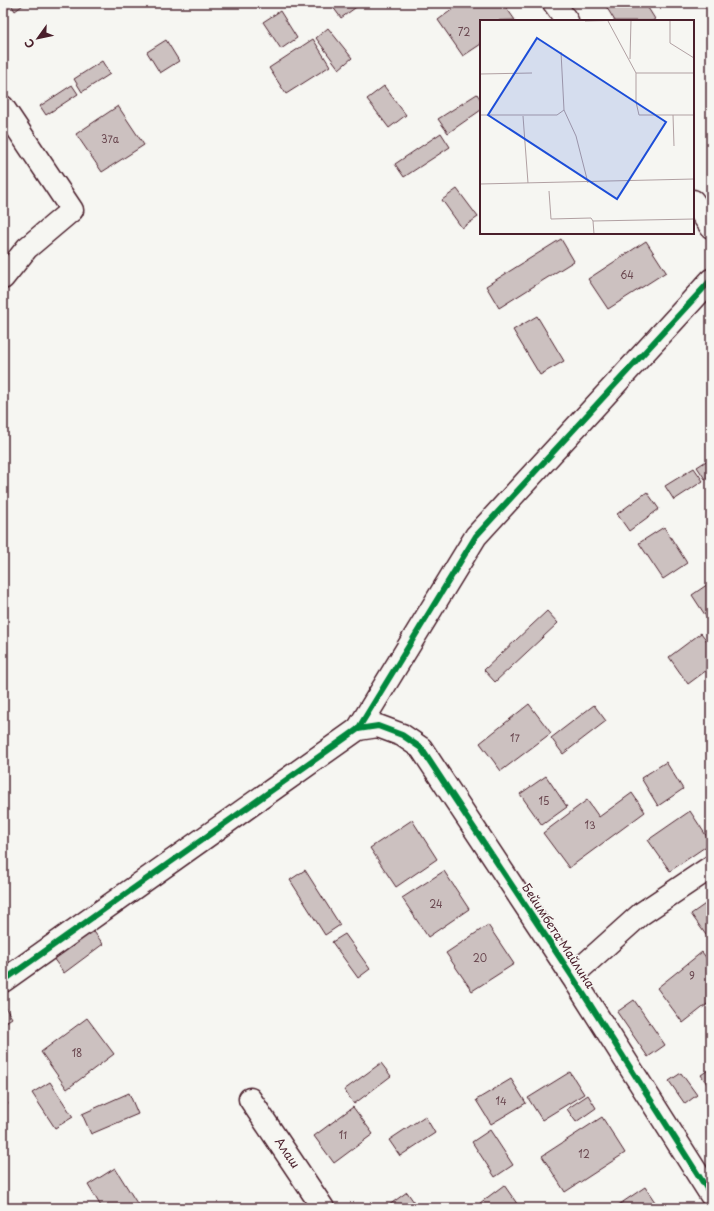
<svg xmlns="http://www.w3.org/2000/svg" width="714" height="1211" viewBox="0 0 714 1211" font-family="'Playpen Sans',sans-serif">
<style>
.building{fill:#ccc1c0;stroke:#4a1f2b}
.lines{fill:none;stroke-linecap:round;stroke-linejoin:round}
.street-casing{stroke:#4a1f2b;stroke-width:25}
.street{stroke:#f6f6f2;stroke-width:22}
.cycleway-casing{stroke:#f6f6f2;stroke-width:8}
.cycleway{stroke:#00873e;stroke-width:6}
.labels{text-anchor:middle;stroke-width:3;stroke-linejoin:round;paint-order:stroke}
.number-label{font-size:10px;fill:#6a4850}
.street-label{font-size:12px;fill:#4a1f2b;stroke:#f6f6f2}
.inset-road{fill:none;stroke:#b1a0a2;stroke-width:1}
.view{fill:#1d4ed8;fill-opacity:0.15;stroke:#1d4ed8;stroke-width:2}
.inset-edge{fill:none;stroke:#4a1f2b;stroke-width:2}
</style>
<rect width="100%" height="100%" fill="#f6f6f2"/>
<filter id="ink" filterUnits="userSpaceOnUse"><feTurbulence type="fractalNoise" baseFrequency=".025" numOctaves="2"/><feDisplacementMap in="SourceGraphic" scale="8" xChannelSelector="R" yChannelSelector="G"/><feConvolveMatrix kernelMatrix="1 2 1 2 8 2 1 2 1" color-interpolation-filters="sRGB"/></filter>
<g filter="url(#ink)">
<g class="building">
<polygon points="10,3 26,3 15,11"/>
<polygon points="330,3 362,3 341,18"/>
<polygon points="427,3 436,3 430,7"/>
<polygon points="461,3 503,3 515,20 481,21 481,44 463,56 438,20"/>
<polygon points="604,3 645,3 655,19 652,21 615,21"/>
<polygon points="280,11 297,38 281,49 263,22"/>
<polygon points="328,28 352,58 339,69 316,38"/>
<polygon points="313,39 330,66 286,94 269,68"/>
<polygon points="166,40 179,61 160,73 147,52"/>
<polygon points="102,61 110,74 82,92 74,79"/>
<polygon points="72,85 78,94 46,115 40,106"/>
<polygon points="711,85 711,94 707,87"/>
<polygon points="384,86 406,115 389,128 367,99"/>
<polygon points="477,94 481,100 481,110 448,133 438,119"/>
<polygon points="118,106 144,145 102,172 76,134"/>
<polygon points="441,133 450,147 404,177 395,164"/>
<polygon points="457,189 478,217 462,228 442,200"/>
<polygon points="561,239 574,261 499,308 486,286"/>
<polygon points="646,241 666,272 608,309 588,279"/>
<polygon points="537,316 564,361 540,375 513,330"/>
<polygon points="711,458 711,475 705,479 697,467"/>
<polygon points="694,468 703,481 674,500 665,486"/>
<polygon points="647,492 659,509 629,531 617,514"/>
<polygon points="664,527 687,563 663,579 639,543"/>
<polygon points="711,582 711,624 692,595"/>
<polygon points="547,611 558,623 495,682 484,670"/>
<polygon points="701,633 711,646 711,667 688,684 669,657"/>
<polygon points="529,704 551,733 501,771 480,743"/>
<polygon points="594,705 606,721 563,754 551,738"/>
<polygon points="666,762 683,789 658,806 641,778"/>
<polygon points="546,776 567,807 542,825 520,794"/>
<polygon points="632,793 645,812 569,868 543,833 587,800 599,817"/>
<polygon points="690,811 711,843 670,871 648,840"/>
<polygon points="412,820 437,859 396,887 370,848"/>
<polygon points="305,870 340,925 325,935 290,880"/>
<polygon points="444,871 469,909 428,937 402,898"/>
<polygon points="711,900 711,942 691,914"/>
<polygon points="488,925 514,964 472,991 446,953"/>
<polygon points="92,929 103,944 64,973 53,958"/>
<polygon points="345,934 370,969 358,978 332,942"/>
<polygon points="702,952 711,964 711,1001 683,1023 657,988"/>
<polygon points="634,1000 665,1045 648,1057 617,1012"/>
<polygon points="3,1004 12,1018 3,1024"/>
<polygon points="87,1018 114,1054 67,1089 41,1052"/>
<polygon points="381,1063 391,1076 354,1104 344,1090"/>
<polygon points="711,1068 711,1086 709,1087 701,1075"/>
<polygon points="570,1072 584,1094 542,1120 528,1098"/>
<polygon points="681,1073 697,1095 685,1104 669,1081"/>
<polygon points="511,1079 526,1103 491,1124 476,1100"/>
<polygon points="50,1082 73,1117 55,1128 32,1093"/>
<polygon points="129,1093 138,1114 91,1134 82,1114"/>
<polygon points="588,1095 596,1108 576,1122 567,1109"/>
<polygon points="3,1097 8,1104 3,1108"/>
<polygon points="353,1107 373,1134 334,1163 314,1136"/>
<polygon points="425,1116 435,1133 400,1156 389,1140"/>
<polygon points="602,1117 625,1153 565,1192 542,1156"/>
<polygon points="490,1130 513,1165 495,1177 472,1142"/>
<polygon points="115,1168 140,1208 102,1208 88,1185"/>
<polygon points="504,1185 520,1208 484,1208 480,1203"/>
<polygon points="645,1187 659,1208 614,1208"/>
<polygon points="407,1192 418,1208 385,1208"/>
<polygon points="56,1204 58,1208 50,1208"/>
</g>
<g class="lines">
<g class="street-casing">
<g id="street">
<polyline points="554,3 567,21"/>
<polyline points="3,107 72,210 27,248 3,278"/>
<polyline points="693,201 711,227"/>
<polyline points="358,729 378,726 402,735 421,748 572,976 711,1195"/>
<polyline points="572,976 641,914 711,867"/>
<polyline points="3,981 358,729 476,536 711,280"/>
<polyline points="250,1099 323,1208"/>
</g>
</g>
<use href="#street" class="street"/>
<g class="cycleway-casing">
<g id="cycleway">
<polyline points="358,729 378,726 402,735 421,748 572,976 711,1195"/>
<polyline points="3,981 358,729 476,536 711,280"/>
</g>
</g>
<use href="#cycleway" class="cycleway"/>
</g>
</g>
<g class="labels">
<g class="number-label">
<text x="464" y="36">72</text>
<text x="110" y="143">37а</text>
<text x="627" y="279">64</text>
<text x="515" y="742">17</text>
<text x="544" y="805">15</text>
<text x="590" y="829">13</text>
<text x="436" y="908">24</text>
<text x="480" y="962">20</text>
<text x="692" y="980">9</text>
<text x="77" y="1057">18</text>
<text x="501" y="1105">14</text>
<text x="343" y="1139">11</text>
<text x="584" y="1158">12</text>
</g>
<g class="street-label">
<text transform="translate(558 936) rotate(57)" y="4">Бейимбета Майлина</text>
<text transform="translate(287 1153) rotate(56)" y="4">Алаш</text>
</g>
</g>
<g transform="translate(480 20)">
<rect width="214" height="214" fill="#f6f6f2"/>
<path class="inset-road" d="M 190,0 L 190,23 L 214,38M 105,1 L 150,0M 128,1 L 156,53 L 156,82 L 159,95 L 214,95M 81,32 L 84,90 L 96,116 L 108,163M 150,39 L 151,0M 156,53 L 214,53M 0,54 L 52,53M 0,95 L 77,95 L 84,90M 193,95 L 194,126M 43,96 L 48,163M 0,164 L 214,159M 69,171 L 71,199 L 111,198 L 113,201M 113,201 L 214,199M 113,201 L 114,214"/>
<path class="view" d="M 57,18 L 186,102 L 137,179 L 8,95 Z"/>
<rect width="214" height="214" class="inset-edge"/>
</g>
<rect width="714" height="1211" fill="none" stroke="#f6f6f2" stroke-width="16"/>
<rect x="8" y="8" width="698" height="1195" fill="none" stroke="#4a1f2b" stroke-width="1.5" filter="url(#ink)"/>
<g transform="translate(38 38) rotate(237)" stroke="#f6f6f2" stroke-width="3" paint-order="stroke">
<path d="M0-3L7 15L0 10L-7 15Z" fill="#4a1f2b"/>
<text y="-6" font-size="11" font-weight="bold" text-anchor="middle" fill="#4a1f2b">С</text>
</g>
</svg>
